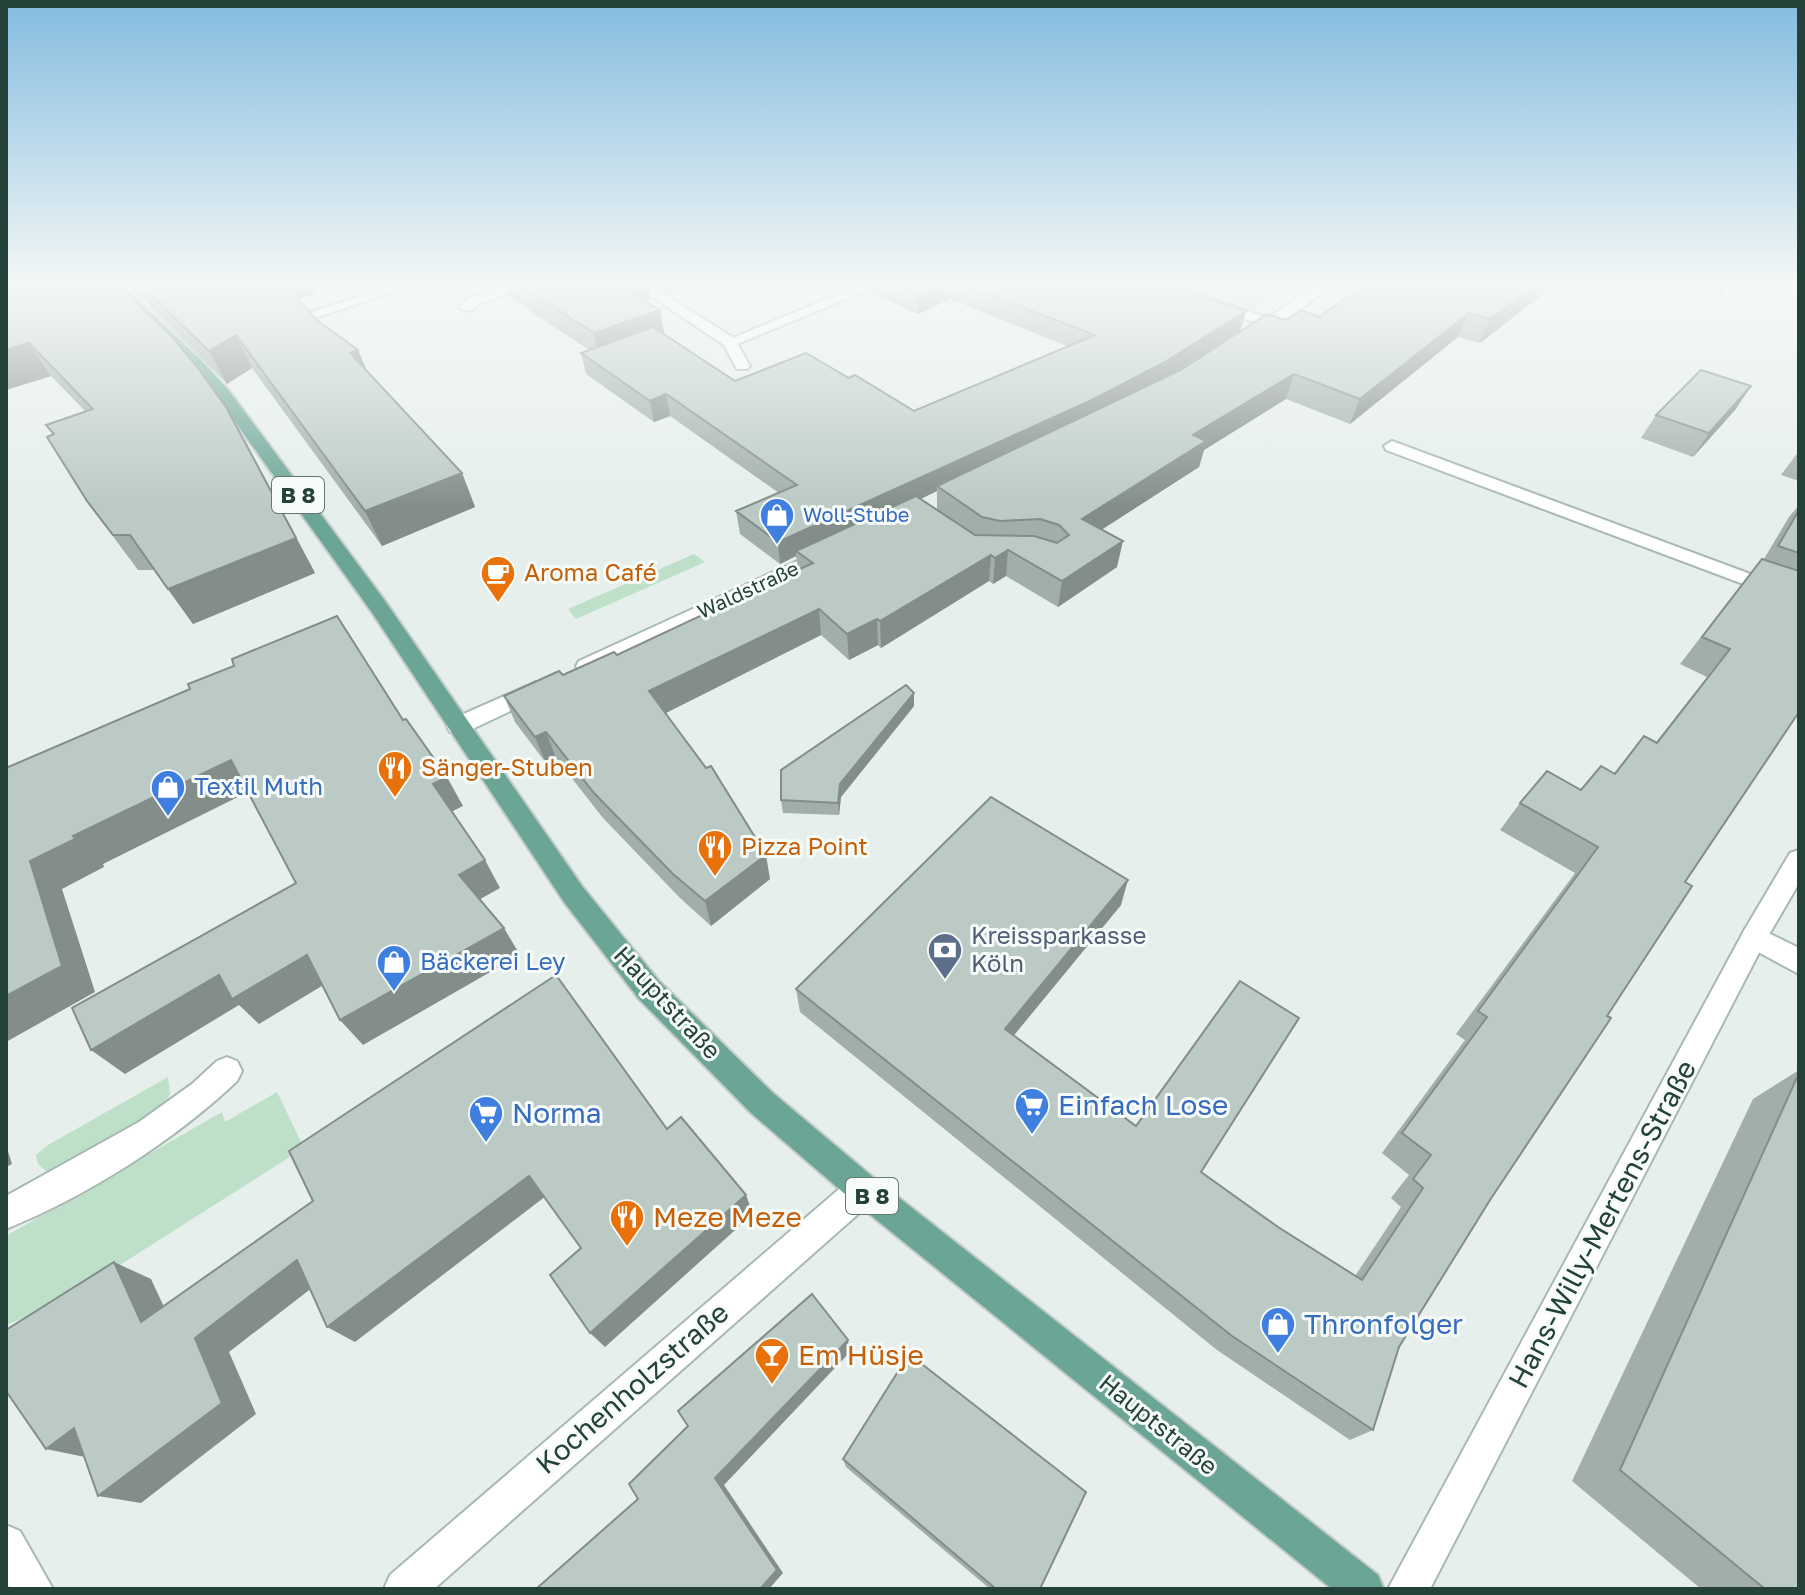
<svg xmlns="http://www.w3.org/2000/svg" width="1805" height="1595" viewBox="0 0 1805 1595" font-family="'Golos Text',sans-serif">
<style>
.green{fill:#bfe0c8}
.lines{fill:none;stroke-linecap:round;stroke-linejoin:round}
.service-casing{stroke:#a8b8b2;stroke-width:4}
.minor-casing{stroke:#a8b8b2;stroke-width:4}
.primary-casing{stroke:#c2cac8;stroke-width:4}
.service{fill:#fff;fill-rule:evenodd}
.minor{fill:#fff;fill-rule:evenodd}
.primary{fill:#6aa596;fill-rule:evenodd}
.wall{fill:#a1aea9;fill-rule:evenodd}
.shaded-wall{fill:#838d89}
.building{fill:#bbcac4;stroke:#838d89;stroke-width:2}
.labels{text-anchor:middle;stroke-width:6;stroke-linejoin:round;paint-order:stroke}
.far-shop-label{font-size:20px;fill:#366cbe;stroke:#f7fbf9;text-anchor:start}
.far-street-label{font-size:20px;fill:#24423a;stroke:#f7fbf9}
.shield{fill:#f7fbf9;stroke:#637a73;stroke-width:2}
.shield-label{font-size:22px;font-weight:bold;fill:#24423a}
.food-label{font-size:24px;fill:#c56008;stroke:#f7fbf9;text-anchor:start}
.shop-label{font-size:24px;fill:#366cbe;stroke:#f7fbf9;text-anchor:start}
.service-label{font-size:24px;fill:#4e5e75;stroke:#f7fbf9;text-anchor:start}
.street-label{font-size:24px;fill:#24423a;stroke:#f7fbf9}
.near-shop-label{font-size:28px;fill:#366cbe;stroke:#f7fbf9;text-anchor:start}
.near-food-label{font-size:28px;fill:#c56008;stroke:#f7fbf9;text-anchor:start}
.near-street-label{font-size:28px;fill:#24423a;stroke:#f7fbf9}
</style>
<rect width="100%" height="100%" fill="#e6efeb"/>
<g class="green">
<polygon points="1178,284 1229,284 1254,293 1265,287 1279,292 1254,309"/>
<polygon points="694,554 705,562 576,619 568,609"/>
<polygon points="168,1077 170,1094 162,1111 53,1172 47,1172 38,1164 36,1155 48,1145"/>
<polygon points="277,1092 304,1148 57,1305 6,1325 6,1236 222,1112 225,1122"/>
</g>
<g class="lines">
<g class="service-casing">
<g id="service">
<polygon points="396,284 417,284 321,316 316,317 309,313"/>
<polygon points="863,284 882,284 735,345 725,345 723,342"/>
<polygon points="1296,284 1317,284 1327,289 1320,293"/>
<polygon points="501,287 506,288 506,294 481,303 471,311 459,308 471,297"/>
<polygon points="1392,441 1799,592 1799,605 1386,450 1384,446"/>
<polygon points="1754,926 1799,948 1799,974 1745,945 1741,937 1745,929"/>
<path d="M 227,1057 L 237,1061 L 242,1071 L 237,1081 C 174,1141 87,1196 6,1229 L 6,1196 L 139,1122 L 192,1084 L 217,1061 Z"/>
</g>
</g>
<g class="minor-casing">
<g id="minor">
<polygon points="633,284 649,284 735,339 750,366 747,369 737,369 724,345"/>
<polygon points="1150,284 1170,284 1268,318 1318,284 1334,284 1276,327 1253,339 1246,335 1259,324"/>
<polygon points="826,548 836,554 833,558 595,671 579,671 576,666 579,661"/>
<polygon points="536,682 544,685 547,690 544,695 466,732 450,732 447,726 450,720"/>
<polygon points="1799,850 1799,883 1763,945 1430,1589 1388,1589 1745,929 1790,853"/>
<polygon points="863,1173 874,1178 879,1189 874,1200 434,1589 384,1589 390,1575 852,1178"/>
<polygon points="6,1525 20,1531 53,1589 10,1589 6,1582"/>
</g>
</g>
<g class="primary-casing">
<polygon id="primary" points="106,284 121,284 203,362 230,392 385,601 582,886 659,981 773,1093 874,1178 1378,1575 1384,1589 1332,1589 852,1200 751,1113 639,999 564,902 371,611 218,398 193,368"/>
</g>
<use href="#service" class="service"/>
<use href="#minor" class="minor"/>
<use href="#primary" class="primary"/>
</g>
<g class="wall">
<polygon points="6,284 245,440 315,573 193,624 154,570 138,570 112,535 87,501 53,435 46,425 85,411 51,376 6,390"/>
<polygon points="124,284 317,284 311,286 315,294 298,299 318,321 358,350 367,371 462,473 475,507 382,546 252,368 227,384 150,307 143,296 139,297"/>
<path d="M 489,284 L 648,284 L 650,299 L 645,301 L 660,310 L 664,333 L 663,334 L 735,381 L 849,378 L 914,411 L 1069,347 L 950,299 L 918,314 L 870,292 L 870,284 L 1148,284 L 1164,290 L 1246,311 L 1240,331 L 1286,320 L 1556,284 L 1480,343 L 1458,337 L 1350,424 L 1286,399 L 1204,450 L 1199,467 L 1102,529 L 1117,567 L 1058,607 L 1006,576 L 993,584 L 989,581 L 881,648 L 878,645 L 849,660 L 821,635 L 665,713 L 770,879 L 711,926 L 680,898 L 603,818 L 556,758 L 546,763 L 515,722 L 504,696 L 617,655 L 798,570 L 796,556 L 780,564 L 740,534 L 736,511 L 779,493 L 670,416 L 654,422 L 586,374 L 581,353 L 589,350 L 508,296 L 505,286 L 493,286 ZM 937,491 L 937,510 L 921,499 Z"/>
<polygon points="654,284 692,284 668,293"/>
<polygon points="1679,284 1731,284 1723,295"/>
<polygon points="1751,386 1735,410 1693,457 1641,438 1656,415"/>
<polygon points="1799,451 1799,481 1781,475"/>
<polygon points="1799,505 1799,712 1685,882 1607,1016 1490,1200 1399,1347 1373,1430 1350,1440 1217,1350 800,1012 796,989 1121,905 1014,1035 1136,1126 1278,1227 1355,1276 1401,1207 1391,1198 1409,1175 1382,1153 1465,1040 1456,1034 1575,873 1500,830 1520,803 1581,790 1614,773 1644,736 1656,742 1707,677 1680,664 1740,586 1762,559 1764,559 1789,517"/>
<polygon points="914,706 841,797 839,815 783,813 781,800"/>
<polygon points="1799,1070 1799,1589 1701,1589 1572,1481 1753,1099"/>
<polygon points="843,1459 1040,1589 990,1589 846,1467"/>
</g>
<g class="shaded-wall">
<polygon points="132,284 136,284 143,296 139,297"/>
<polygon points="278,284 317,284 311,286 315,294 287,302"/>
<polygon points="626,284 648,284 650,299 625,309 620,286"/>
<polygon points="667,284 692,284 668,293"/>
<polygon points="940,284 951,284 950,299 918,314 918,294"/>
<polygon points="1537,284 1556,284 1480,343 1490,319"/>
<polygon points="660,310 664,333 599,357 594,333"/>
<polygon points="1246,311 1240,331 1160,383 937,486 937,491 800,555 796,551 796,556 780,564 778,542"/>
<polygon points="1469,313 1458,337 1350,424 1360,399"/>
<polygon points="236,335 252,368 227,384 209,351"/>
<polygon points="29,343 51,376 6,390 6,350"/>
<polygon points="358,350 372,383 350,353"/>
<polygon points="1294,374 1286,399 1204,450 1199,467 1078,545 1082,519 1193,435"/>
<polygon points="1751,386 1735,410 1693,457 1709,433"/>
<polygon points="666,394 670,416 654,422 650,401"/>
<polygon points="226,407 315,573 193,624 168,589"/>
<polygon points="462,473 475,507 382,546 365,511"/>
<polygon points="1123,541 1117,567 1058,607 1062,581"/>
<polygon points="1008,550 1006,576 993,584 995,558"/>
<polygon points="991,555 989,581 881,648 880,621"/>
<polygon points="819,609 821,635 656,718 649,691"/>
<polygon points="877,619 878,645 849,660 847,634"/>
<polygon points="914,693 914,706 841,797 839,815 838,803 840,784"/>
<polygon points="546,732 556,758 546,763 535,737"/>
<polygon points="231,760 254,789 103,864 104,867 62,889 95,992 6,1042 6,996 30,861 73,836"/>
<polygon points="447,777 463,806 449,813 433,784"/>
<polygon points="766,855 770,879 711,926 705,901"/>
<polygon points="485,860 500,888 475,902 459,875"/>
<polygon points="1128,880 1121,905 1001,1051 1005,1029"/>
<polygon points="504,928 520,955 363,1045 340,1020"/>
<polygon points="307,955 330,981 259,1024 239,1005 125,1074 91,1050 219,975"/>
<polygon points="6,1145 12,1164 6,1167"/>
<polygon points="529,1176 546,1196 355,1342 327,1327"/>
<polygon points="746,1195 753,1214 605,1347 590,1333"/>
<polygon points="297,1260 326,1277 229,1352 256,1414 141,1503 98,1496 195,1338"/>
<polygon points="114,1262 151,1279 178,1337 141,1322"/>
<polygon points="848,1340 850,1352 724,1485 783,1573 769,1589 760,1589 715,1478"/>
<polygon points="74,1428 90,1458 46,1449"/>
</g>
<g class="building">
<polygon points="6,284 117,284 172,337 197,367 226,407 296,538 168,589 130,535 113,535 87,501 47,437 54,434 46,425 93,409 29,343 6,350"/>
<polygon points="140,284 284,284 318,321 358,350 350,353 462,473 365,511 236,335 209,351"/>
<polygon points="518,284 626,284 620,286 660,310 594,333"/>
<polygon points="896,284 940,284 918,294"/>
<polygon points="962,284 1148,284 1164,290 1179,288 1246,311 1165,362 1094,399 778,542 736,511 797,485 666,394 650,401 581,353 653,327 735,381 806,353 849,378 855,375 914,411 1095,335"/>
<polygon points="1367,284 1537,284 1490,319 1469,313 1360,399 1294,374 1193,435 1206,441 1082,519 1123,541 1062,581 1008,550 995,558 991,555 880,621 877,619 847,634 819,609 649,691 706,768 711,766 766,855 705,901 673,874 594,793 546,732 535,737 504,696 559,671 563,675 614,652 617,655 813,563 796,551 916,496 975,535 1034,536 1057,543 1069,535 1059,525 1040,519 1000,521 982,517 937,486 1181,370 1267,314 1286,320 1301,310 1319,317"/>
<polygon points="1701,370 1751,386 1709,433 1656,415"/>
<polygon points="1799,510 1799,553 1778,546"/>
<polygon points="1762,559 1799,571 1799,712 1685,882 1692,886 1607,1016 1611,1018 1490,1200 1399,1347 1373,1430 1232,1336 796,989 991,797 1128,880 1005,1029 1136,1126 1240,981 1299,1018 1201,1172 1278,1227 1362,1280 1423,1188 1413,1179 1431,1155 1402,1133 1487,1017 1478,1011 1598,847 1520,803 1547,771 1581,790 1601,766 1615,774 1644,736 1657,743 1730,649 1702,637"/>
<polygon points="337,616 403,720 406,719 447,777 433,784 485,860 459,875 504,928 340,1020 307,955 232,999 219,975 91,1050 72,1008 296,883 231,760 73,836 75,839 30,861 62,966 6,996 6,768 190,689 188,684 234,666 232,659"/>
<polygon points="906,685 914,693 840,784 838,803 781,800 781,770"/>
<polygon points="556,975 667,1129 681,1117 746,1195 590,1333 550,1275 581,1248 529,1176 327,1327 297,1260 195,1338 222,1403 98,1496 74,1428 46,1449 6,1391 6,1330 114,1262 141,1322 313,1201 289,1151"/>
<polygon points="1799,1073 1799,1589 1765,1589 1620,1470"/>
<polygon points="812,1294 848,1340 715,1478 777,1570 760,1589 536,1589 638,1499 629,1484 688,1426 678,1411"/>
<polygon points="909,1354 1086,1492 1040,1589 996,1589 843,1459"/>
</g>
<linearGradient id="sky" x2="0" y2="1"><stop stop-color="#84bce0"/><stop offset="0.56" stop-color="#f4f8f6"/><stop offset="1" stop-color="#f4f8f6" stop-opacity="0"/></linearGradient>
<rect width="1805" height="507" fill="url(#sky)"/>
<defs>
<g id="shop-pin" transform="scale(1.8)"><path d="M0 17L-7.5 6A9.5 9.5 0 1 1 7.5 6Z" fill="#3f7fe0" stroke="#f7fbf9"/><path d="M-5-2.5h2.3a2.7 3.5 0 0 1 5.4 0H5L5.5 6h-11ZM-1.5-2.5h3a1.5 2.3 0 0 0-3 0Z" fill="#fff"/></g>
<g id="cafe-pin" transform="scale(1.8)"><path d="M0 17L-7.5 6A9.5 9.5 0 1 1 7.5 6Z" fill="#e8710a" stroke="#f7fbf9"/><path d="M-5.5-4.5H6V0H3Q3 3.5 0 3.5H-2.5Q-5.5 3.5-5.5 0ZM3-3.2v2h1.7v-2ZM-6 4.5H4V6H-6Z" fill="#fff"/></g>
<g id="restaurant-pin" transform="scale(1.8)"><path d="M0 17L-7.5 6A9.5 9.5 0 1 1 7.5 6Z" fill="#e8710a" stroke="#f7fbf9"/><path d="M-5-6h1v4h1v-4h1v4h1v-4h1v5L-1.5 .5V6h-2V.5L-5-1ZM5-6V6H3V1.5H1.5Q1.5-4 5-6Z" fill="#fff"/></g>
<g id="bank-pin" transform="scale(1.8)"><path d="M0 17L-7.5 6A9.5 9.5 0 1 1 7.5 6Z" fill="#5c6f8a" stroke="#f7fbf9"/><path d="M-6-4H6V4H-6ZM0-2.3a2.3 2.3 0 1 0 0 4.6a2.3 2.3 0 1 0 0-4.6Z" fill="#fff"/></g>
<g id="supermarket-pin" transform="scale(1.8)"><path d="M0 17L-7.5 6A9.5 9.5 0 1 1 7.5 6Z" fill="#3f7fe0" stroke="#f7fbf9"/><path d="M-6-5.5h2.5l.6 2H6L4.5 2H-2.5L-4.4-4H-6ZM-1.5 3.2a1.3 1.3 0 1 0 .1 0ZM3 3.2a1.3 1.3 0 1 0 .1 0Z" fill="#fff"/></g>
<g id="bar-pin" transform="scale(1.8)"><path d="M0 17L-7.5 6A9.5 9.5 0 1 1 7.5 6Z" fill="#e8710a" stroke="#f7fbf9"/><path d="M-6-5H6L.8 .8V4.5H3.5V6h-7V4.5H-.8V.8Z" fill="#fff"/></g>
</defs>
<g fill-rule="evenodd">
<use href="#shop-pin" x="777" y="515"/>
<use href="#cafe-pin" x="498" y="573"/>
<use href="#restaurant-pin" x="395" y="768"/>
<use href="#shop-pin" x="168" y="787"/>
<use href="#restaurant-pin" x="715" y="847"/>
<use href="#bank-pin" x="945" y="950"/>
<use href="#shop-pin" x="394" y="962"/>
<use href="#supermarket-pin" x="1032" y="1105"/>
<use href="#supermarket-pin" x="486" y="1113"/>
<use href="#restaurant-pin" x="627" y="1217"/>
<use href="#shop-pin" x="1278" y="1324"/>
<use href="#bar-pin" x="772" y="1355"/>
</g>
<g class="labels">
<g class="far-shop-label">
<text x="803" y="522">Woll-Stube</text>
</g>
<g class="far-street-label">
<text transform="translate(748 590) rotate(-25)" y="7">Waldstraße</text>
</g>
<g class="shield">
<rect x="272" y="477" width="52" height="36" rx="6"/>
<rect x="846" y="1178" width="52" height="36" rx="6"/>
</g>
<g class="shield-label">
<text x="298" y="503">B 8</text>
<text x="872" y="1204">B 8</text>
</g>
<g class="food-label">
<text x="524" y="581">Aroma Café</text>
<text x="421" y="776">Sänger-Stuben</text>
<text x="741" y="855">Pizza Point</text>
</g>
<g class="shop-label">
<text x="194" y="795">Textil Muth</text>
<text x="420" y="970">Bäckerei Ley</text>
</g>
<g class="service-label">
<text x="971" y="944">Kreissparkasse<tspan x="971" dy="28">Köln</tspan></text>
</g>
<g class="street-label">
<text transform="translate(667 1003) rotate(47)" y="8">Hauptstraße</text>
<text transform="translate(1158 1425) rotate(39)" y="8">Hauptstraße</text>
</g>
<g class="near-shop-label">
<text x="1058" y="1115">Einfach Lose</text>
<text x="512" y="1123">Norma</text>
<text x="1304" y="1334">Thronfolger</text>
</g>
<g class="near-food-label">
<text x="653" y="1227">Meze Meze</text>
<text x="798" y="1365">Em Hüsje</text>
</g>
<g class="near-street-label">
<text transform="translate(1602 1224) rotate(-62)" y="10">Hans-Willy-Mertens-Straße</text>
<text transform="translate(632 1388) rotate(-41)" y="10">Kochenholzstraße</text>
</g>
</g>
<rect width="1805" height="1595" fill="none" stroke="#24423a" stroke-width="16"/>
</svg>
